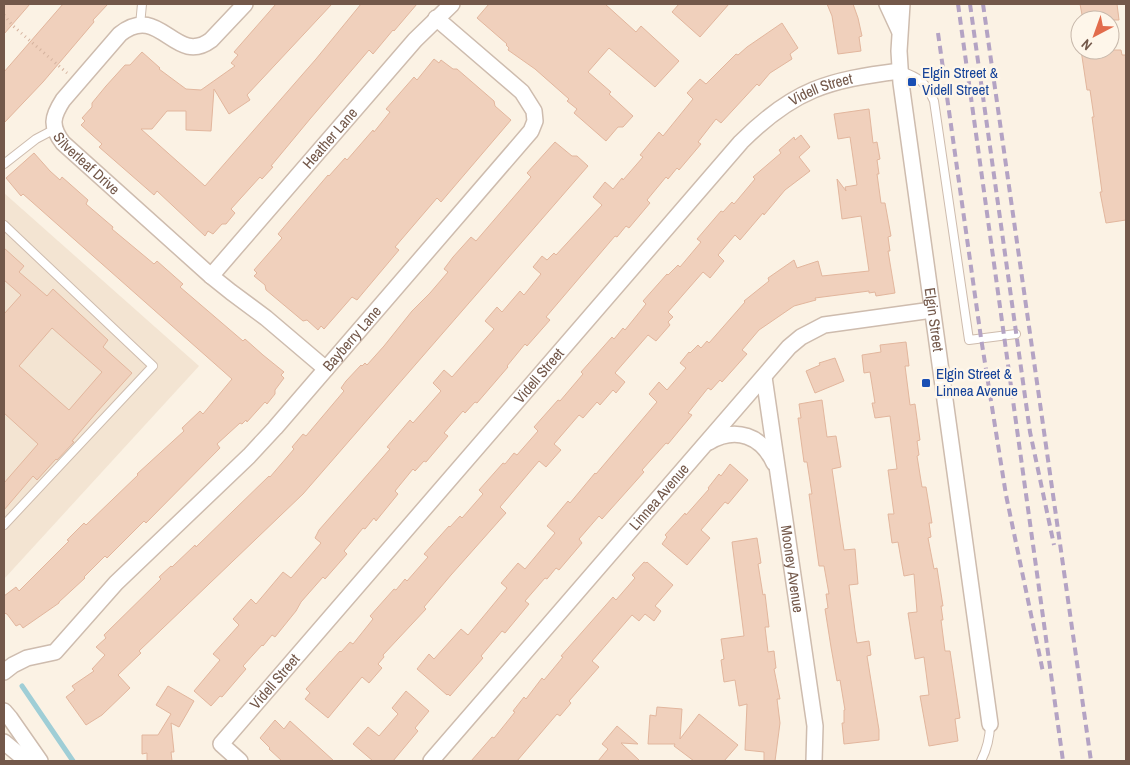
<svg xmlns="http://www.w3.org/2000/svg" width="1130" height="765" viewBox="0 0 1130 765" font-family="'Archivo Narrow',sans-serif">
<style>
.residential{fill:#f3e4d2}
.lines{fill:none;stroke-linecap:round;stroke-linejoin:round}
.stream{stroke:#9fced6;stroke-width:5}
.building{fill:#f0d0bc;stroke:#e2b69d;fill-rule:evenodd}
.lane-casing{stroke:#cebcae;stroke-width:10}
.street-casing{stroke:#cebcae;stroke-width:18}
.path{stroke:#d5b39f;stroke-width:3;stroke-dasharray:1 4;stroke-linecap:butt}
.lane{stroke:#fff;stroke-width:8}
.street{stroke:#fff;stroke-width:15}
.rail{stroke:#b4a3c4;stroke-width:4;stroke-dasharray:8 5;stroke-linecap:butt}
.transit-dot{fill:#1a4fb4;stroke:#fef6ea;stroke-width:2}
.labels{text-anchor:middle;stroke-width:5;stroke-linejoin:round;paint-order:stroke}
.transit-label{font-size:15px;fill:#164399;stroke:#fef6ea;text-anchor:start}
.street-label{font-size:15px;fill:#73584a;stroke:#fef6ea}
</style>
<rect width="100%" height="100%" fill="#fbf2e4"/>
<polygon class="residential" points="4,193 199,366 4,579"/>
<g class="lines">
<polyline class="stream" points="22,686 73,761"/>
</g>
<g class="building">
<polygon points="4,4 30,4 4,34"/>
<polygon points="63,4 108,4 93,20 94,22 43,82 4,123 4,72"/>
<polygon points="276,4 332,4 247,95 250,100 229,114 214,89 211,131 186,130 186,111 167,111 152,129 141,129 205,186 316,59 361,4 417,4 394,31 393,30 373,54 369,50 310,119 271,166 273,167 262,179 260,177 231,209 235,213 226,224 222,224 213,234 208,231 205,236 157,191 154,195 99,147 102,144 81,125 85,121 82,118 92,107 92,103 106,86 125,65 130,65 142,52 160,68 159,69 186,89 201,90 235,66 231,63 238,55 234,52"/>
<polygon points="489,4 605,4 636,32 641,26 679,61 655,87 609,48 588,72 611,92 609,94 633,116 623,127 618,127 606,141 574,113 577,109 567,101 569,99 535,69 508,50 509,48 506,45 507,44 477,18"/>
<polygon points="679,4 729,4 700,37 672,12"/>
<polygon points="827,4 853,4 858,18 862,36 859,37 861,51 838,54 832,16"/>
<polygon points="1080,4 1117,4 1119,20 1083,20"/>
<polygon points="782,23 798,48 790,54 792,59 770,73 759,86 757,84 721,123 716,119 698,142 701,144 679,170 677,168 668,179 666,177 647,200 650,203 629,228 626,226 617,237 615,236 546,317 550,320 527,346 525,344 507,366 508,367 477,403 475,402 465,413 463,411 444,433 448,436 426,462 424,461 415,471 413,469 395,491 398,494 376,521 374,518 365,529 363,528 344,551 347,554 325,579 323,577 301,602 296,611 275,637 272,635 263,646 262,645 243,666 246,669 222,697 220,696 211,706 194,691 220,660 213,654 239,625 233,619 251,599 256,604 283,572 291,578 321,543 315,538 319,530 390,449 387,447 410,420 413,423 441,391 433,383 444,370 452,377 494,329 485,321 497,307 502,312 520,291 524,295 541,274 533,267 542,256 547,260 554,253 556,255 602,205 593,197 605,182 613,189 622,178 623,180 643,157 640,155 659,132 663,136 693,99 687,93 700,79 706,84 736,54 738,55 747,47"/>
<polygon points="1081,50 1121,50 1122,55 1126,55 1126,220 1106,223 1100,192 1102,192 1092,117 1094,117 1090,90 1087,90"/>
<polygon points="434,59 439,63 441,60 453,69 457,69 494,101 495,106 511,120 441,202 437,198 395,247 399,250 357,300 352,297 324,329 321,326 318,330 307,320 303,321 266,290 265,285 254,276 257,273 254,270 282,238 278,234 328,175 329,176 345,158 347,160 373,130 374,132 390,112 386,109 414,77 417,80"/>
<polygon points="869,109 873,143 877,142 880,159 877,160 879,174 877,174 881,203 885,203 891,236 888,237 890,251 888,251 895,293 876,296 875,292 869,293 869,291 815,298 816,300 794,306 759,330 742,350 747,354 722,382 720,380 711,390 708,388 688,413 692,415 668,444 666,443 642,470 644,472 602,519 599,516 579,539 582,543 559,570 556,568 547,579 545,578 525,601 529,604 505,633 502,631 481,656 483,658 450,696 448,694 447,695 417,669 429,654 434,659 461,629 468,635 507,588 501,583 518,563 525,569 555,533 547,526 568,501 570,503 595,473 596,474 657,402 649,394 659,382 667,390 686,368 680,363 689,352 690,353 698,345 701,348 707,341 709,343 745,302 744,301 769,281 768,278 794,260 797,268 818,261 822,276 869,271 861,216 842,219 837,179 846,191 845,187 857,185 850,137 838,139 834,114"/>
<polygon points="801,135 810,147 799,157 810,171 785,190 764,215 763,213 740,240 735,235 718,255 724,261 710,278 703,272 668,312 673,317 668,322 670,325 656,341 648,335 615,373 625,382 616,393 613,390 600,405 597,402 583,418 579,415 554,444 561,450 546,467 539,461 500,507 506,513 451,575 424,607 426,609 383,655 384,657 378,664 382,668 369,683 362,677 328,718 305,699 310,693 306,689 340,651 341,652 350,642 353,644 373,619 370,616 394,589 396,590 405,579 407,581 428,557 424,554 449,526 450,527 460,516 462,518 483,494 479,490 503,463 505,464 514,453 517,455 538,431 534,427 558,400 560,401 583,374 581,372 612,337 614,339 623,328 625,330 646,304 643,301 667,274 668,275 678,265 680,267 701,242 697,239 721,211 723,212 732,202 734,204 755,179 753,177 781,153 779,150 794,137 795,140"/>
<polygon points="555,142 572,156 577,156 588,166 303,494 139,651 141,653 118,675 130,688 102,715 86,725 66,697 75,690 72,686 94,671 92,669 105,655 96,647 106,638 104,635 161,579 159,577 171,566 172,567 195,545 196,547 269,476 270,477 294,449 292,447 303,434 306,436 344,391 341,388 346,381 361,365 362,366 365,363 367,365 384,346 412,311 430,293 448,272 444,269 453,257 471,237 476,241 531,177 527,173"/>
<polygon points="34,153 50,171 60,180 62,177 88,200 86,204 113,227 112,229 154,264 157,261 183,284 180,287 243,341 245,339 263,355 284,372 281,375 284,378 275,390 275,394 267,404 265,402 247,422 246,420 242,424 240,423 217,444 220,448 146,523 144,521 107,558 105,556 84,577 85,578 59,602 59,603 23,628 20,624 16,626 7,614 4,613 4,596 16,587 19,591 69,541 67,540 84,523 86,525 138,475 137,474 184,431 182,428 200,411 203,414 232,379 23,194 21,196 6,178"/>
<path d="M 4,248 L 24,266 L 19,272 L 47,296 L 53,289 L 108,340 L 103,347 L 132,373 L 96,413 L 72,441 L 74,442 L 57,460 L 56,459 L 37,480 L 33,476 L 4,510 L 4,483 L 38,444 L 4,413 L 4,314 L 21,295 L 4,280 ZM 52,328 L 102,372 L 69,410 L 19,366 Z"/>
<polygon points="906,342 909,366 905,366 910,405 915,404 920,440 917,441 919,455 917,456 922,487 926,487 932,523 929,523 931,537 928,538 934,569 937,568 943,606 941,606 943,620 941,620 945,651 950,651 960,718 955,719 958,741 929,746 920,696 929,695 924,657 915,659 908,613 917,612 914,574 904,576 898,542 892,543 888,514 894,514 888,470 897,469 890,416 875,418 872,403 875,403 870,372 864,373 862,355 881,352 880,345"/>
<polygon points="835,358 844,381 815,393 806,371 820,365 819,363"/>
<polygon points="822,400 827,437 836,436 841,467 832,469 844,550 855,549 858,584 849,585 855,631 857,643 869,641 871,655 867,656 879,730 879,740 844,744 842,723 844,723 844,710 845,710 840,680 837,681 831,647 825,609 828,608 826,594 829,594 824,566 819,566 809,494 812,494 807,462 804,462 798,418 801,418 799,404"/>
<polygon points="730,464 748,480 728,504 725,502 701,530 710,538 687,565 662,544 667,537 665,535 685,513 686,515 709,489 708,488 719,474 721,476"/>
<polygon points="757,538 761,563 758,564 763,595 765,594 769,627 765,627 768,652 774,651 776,668 774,669 780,699 777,699 780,723 775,761 764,761 764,752 745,750 747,704 739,706 735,680 724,682 721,660 724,659 721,639 744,636 732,542"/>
<polygon points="644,562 646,563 647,562 673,585 655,606 661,611 654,621 645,614 639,621 632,615 592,661 599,667 569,701 571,703 560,716 557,714 517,761 471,761 492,737 494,738 515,712 513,711 524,697 526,699 542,678 544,680 563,657 561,656 613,597 616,600 635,578 632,575"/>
<polygon points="168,686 194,701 179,727 171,723 174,752 171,752 172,761 147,761 147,753 142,754 142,735 158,735 171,714 156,705"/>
<polygon points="406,691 429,711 415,728 418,731 393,761 373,761 353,744 368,727 379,736 398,714 392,708"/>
<polygon points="657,707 682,709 680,739 699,714 738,745 724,761 694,761 674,746 675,744 648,744 650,715 656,716"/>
<polygon points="275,720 284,729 290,721 334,761 282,761 269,749 270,748 260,738"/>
<polygon points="617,726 638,744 621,743 640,761 598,761 608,749 602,744"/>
</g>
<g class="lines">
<g class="lane-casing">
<g id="lane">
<polyline points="140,25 142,4"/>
<path d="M 900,71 C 920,77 926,83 934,101 L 969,340 L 1016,334"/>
<polyline points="4,164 36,139 55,129"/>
<polyline points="4,225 153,366 4,525"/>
<path d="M 981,761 C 987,749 990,737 990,724"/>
</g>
</g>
<g class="street-casing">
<g id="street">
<path id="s1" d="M 245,4 L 211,40 C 175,67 160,2 120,34 L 63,100 C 52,117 50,126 63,143 L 211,276 L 231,292 L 266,318 L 326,369"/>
<polyline points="887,4 899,30"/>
<path id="s2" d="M 902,4 L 899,51 L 901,83 L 990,724"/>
<path id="s3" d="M 211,276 L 415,40 L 452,4"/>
<path id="s4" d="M 764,377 L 815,726 L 814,761"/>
<path d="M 709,442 C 736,426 762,436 774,463"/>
<path id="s5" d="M 4,672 L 13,665 L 27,658 L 55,652 L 116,583 L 249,456 L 275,428 L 531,131 L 535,121 L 534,111 L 522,92 L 436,18"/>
<polyline points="4,711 10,718 40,761"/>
<polyline points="4,742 27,761"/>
<path id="s6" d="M 240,761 L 221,744 L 741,142 C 794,89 828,80 900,71"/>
<path id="s7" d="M 431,761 L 789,347 L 801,337 L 824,325 L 932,310"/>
</g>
</g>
<polyline class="path" points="4,15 12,25 67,73"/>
<use href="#lane" class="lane"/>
<use href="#street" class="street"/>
<g class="rail">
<polyline points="958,4 1063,761"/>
<polyline points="970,4 1030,432 1054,545"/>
<polyline points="983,4 1091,761"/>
<polyline points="938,33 981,338 1006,495 1043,672"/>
</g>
</g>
<g class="transit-dot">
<rect x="907" y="77" width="10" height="10" rx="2.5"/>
<rect x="921" y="378" width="10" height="10" rx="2.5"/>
</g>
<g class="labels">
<g class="transit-label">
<text x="922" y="78">Elgin Street &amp;<tspan x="922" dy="17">Videll Street</tspan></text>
<text x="936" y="379">Elgin Street &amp;<tspan x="936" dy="17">Linnea Avenue</tspan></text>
</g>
<g class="street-label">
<text dy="5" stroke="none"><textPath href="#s6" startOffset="918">Videll Street</textPath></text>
<text dy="5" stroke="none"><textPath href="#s3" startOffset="182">Heather Lane</textPath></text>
<text dy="5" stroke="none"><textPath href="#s1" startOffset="315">Silverleaf Drive</textPath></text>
<text dy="5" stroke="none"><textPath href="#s2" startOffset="318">Elgin Street</textPath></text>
<text dy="5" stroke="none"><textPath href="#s5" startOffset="488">Bayberry Lane</textPath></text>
<text dy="5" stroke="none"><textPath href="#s6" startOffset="512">Videll Street</textPath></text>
<text dy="5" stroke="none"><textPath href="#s7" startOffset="349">Linnea Avenue</textPath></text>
<text dy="5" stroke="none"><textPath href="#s4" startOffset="194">Mooney Avenue</textPath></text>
<text dy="5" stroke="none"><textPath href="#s6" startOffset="108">Videll Street</textPath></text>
</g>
</g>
<rect width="1130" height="765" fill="none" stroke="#73584a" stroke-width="10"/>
<g transform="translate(1095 35) rotate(221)"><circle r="24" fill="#fef6ea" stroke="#c6b7aa"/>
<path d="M0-4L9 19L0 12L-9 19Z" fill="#e26c4c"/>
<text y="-8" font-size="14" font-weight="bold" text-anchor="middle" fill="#73584a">N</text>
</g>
</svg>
